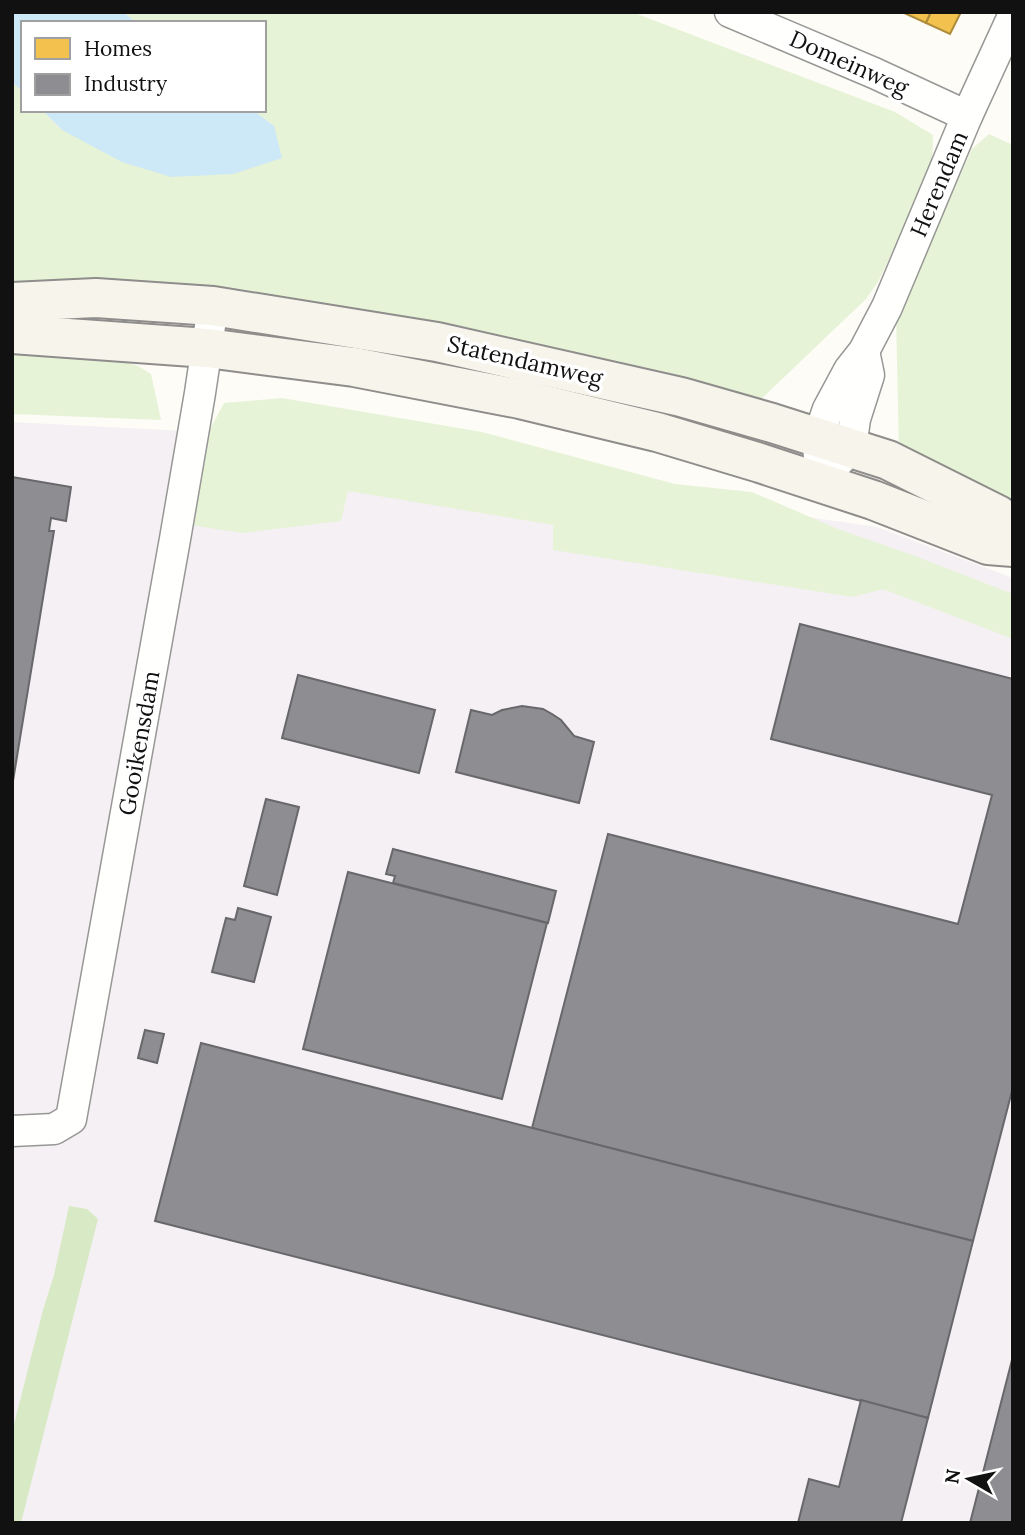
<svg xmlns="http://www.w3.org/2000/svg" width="1025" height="1535" viewBox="0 0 1025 1535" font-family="Lora,serif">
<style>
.industrial{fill:#f5f0f3}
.green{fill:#e7f3d7}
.forest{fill:#d8eac5}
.water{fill:#cde8f7}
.homes{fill:#f2c14e;stroke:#ae8c3c;stroke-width:2}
.industry{fill:#8d8d92;stroke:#68686b;stroke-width:2}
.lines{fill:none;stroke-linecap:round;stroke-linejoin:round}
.minor-casing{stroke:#979795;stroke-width:33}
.secondary-casing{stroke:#8e8d8b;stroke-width:42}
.minor{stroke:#fffffe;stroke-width:30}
.secondary{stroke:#f6f4eb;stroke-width:38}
.labels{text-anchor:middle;stroke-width:7;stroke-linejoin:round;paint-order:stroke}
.street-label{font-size:23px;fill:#111;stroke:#fff}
</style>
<rect width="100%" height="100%" fill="#fdfcf7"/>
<polygon class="industrial" points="12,422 222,433 877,527 1013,578 1013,1523 12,1523"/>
<g class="green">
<polygon points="123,12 632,12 895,112 933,135 932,168 878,282 866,299 759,401 12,286 12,82 23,92 23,110 42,110 62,130 274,126 253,110 264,110 264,23 137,23"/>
<polygon points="989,134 1013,145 1013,510 899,453 896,316 972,149"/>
<polygon points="12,337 58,341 138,366 151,374 161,420 12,414"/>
<polygon points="282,398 482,432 675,484 752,492 838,529 915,556 1013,594 1013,639 883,589 853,597 553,550 553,525 348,491 341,521 242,533 190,525 203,438 210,429 224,403"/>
</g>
<polygon class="forest" points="69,1206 87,1209 98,1219 21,1523 12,1523 12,1432 43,1310 54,1275"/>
<g class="water">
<polygon points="12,12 123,12 137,23 23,23 23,92 12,82"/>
<polygon points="42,110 253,110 274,126 282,158 233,174 171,177 122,162 62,130"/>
</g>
<g class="homes">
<polygon points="902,12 931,12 926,23"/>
<polygon points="931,12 961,12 950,34 926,23"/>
</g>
<g class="industry">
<polygon points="12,477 71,487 66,521 51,518 49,531 54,531 12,787"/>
<polygon points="800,624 1013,679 1013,1087 973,1241 532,1128 608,834 958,924 992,795 771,739"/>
<polygon points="298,675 435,710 419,773 282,738"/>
<polygon points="522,706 543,709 552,714 561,720 574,736 594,742 579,803 456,772 471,710 492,715 502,710"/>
<polygon points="266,799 299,807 277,895 244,886"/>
<polygon points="393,849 556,891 548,923 393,883 395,876 386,874"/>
<polygon points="348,872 547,923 502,1099 303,1049"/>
<polygon points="238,908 271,917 254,982 212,972 226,918 235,920"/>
<polygon points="145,1030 164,1034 157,1063 138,1058"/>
<polygon points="201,1043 973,1241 928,1418 155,1221"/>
<polygon points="1013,1356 1013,1523 970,1523"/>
<polygon points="861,1400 928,1418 901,1523 798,1523 809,1479 839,1487"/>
</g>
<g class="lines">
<g class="minor-casing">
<g id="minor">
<polyline points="730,12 874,73 967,116"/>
<polyline points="836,464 851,448 855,419 869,375 864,351"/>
<polyline points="820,482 818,438 828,409 849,370 864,351 887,307 967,116 1013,16"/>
<polyline points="12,1131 54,1129 71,1119 175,539 200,393 213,306"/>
</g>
</g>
<g class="secondary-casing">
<g id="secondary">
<polyline points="12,302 96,298 213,306 437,342 681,397 772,423 888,460 998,515 1013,527"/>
<polyline points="12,334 207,348 354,367 520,399 657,432 760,463 873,500 988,545 1013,547"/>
</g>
</g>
<use href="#minor" class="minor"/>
<use href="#secondary" class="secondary"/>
</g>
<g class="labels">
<g class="street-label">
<text transform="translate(849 63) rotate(24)" y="8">Domeinweg</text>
<text transform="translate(939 184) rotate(-67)" y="8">Herendam</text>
<text transform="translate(525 361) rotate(13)" y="8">Statendamweg</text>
<text transform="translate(139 743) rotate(-80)" y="8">Gooikensdam</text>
</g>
</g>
<rect width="1025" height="1535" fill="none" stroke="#111111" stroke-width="28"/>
<rect x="21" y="21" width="245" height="91" fill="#ffffff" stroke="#a0a0a0" stroke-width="2"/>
<rect x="35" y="38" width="35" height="21" fill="#f2c14e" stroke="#a0a0a0" stroke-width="2"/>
<text x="84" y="56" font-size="21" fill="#111111">Homes</text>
<rect x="35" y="74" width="35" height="21" fill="#8d8d92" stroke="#a0a0a0" stroke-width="2"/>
<text x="84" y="91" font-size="21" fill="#111111">Industry</text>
<g transform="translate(969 1479) rotate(279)" stroke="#ffffff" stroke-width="5" paint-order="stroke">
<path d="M0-5L12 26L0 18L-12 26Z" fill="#111111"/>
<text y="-10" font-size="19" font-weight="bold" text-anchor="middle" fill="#111111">N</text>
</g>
</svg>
